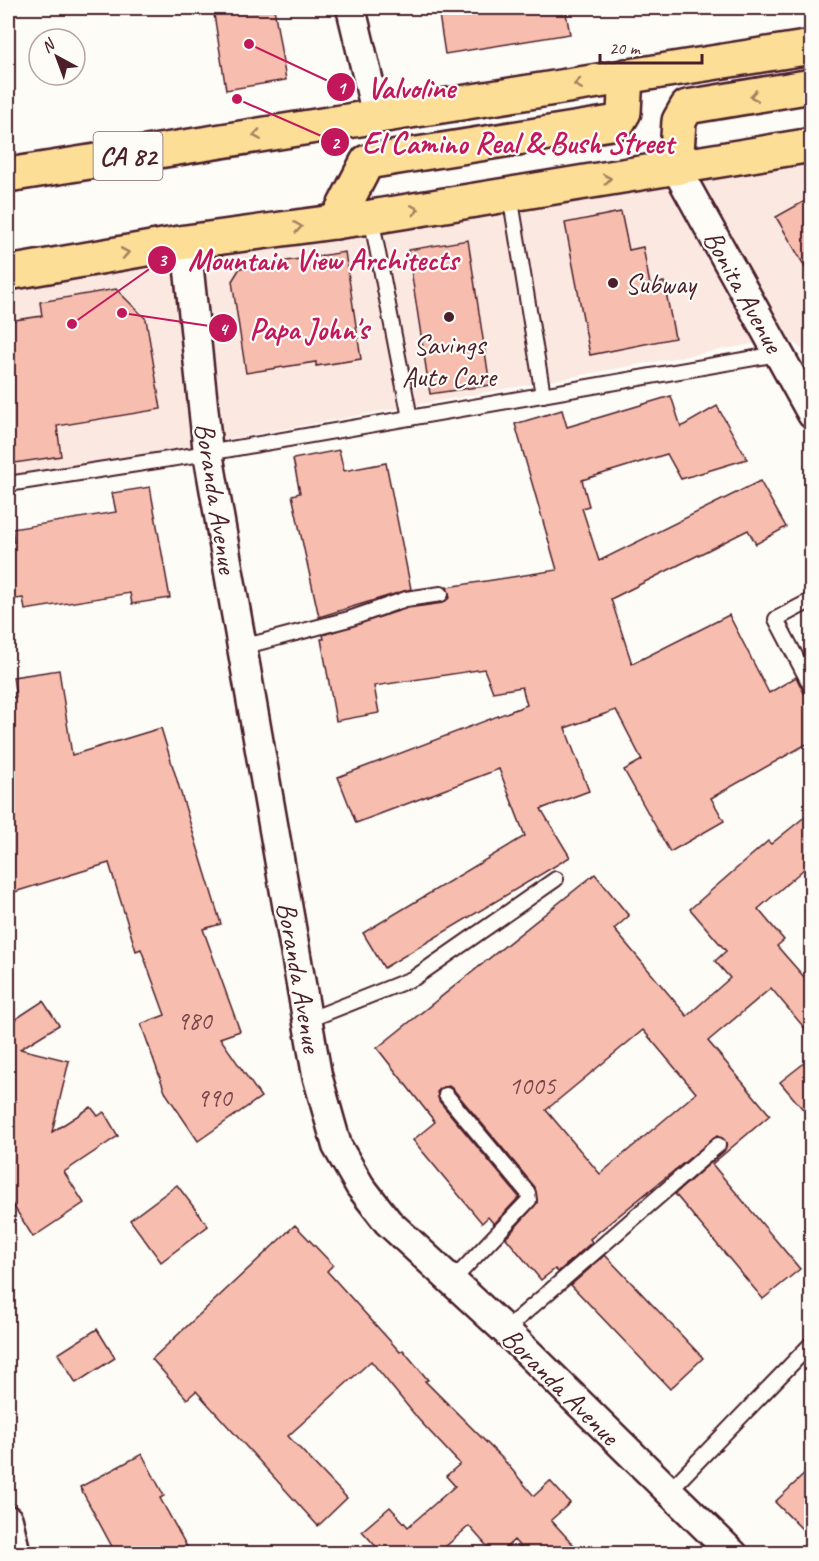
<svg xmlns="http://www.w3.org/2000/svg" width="819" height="1561" viewBox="0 0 819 1561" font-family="Caveat,sans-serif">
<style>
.built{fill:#fbe9e1}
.building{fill:#f7bdae;stroke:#4a1f2b;stroke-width:1.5;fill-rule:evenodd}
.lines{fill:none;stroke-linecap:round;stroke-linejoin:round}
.lane-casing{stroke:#4a1f2b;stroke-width:18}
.street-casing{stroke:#4a1f2b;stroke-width:33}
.primary-casing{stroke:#4a1f2b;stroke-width:38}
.lane{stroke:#fdfcf7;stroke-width:14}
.street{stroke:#fdfcf7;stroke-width:28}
.primary{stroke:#fcde96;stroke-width:33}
.oneway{stroke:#a37e60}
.poi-dot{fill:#4a1f2b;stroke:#fdfcf7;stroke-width:2}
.labels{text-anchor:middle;stroke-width:4.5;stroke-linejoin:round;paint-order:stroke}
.number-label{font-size:26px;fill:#75464c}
.shield{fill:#fdfcf7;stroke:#806168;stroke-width:1.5}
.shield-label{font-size:27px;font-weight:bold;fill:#4a1f2b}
.poi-label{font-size:28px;fill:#4a1f2b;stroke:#fdfcf7;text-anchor:start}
.street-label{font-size:28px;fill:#4a1f2b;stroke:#fdfcf7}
.leader{fill:none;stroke:#c2185b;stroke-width:2}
.callout-dot{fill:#c2185b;stroke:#fdfcf7;stroke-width:2}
.mark-label{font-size:18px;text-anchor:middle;font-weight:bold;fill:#fff}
.callout-label{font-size:30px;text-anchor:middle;font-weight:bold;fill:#c2185b;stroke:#fdfcf7;stroke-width:4.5;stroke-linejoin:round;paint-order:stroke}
</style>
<rect width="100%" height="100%" fill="#fdfcf7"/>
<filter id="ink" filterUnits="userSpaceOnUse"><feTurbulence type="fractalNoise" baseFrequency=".0167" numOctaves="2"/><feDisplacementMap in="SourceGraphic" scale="12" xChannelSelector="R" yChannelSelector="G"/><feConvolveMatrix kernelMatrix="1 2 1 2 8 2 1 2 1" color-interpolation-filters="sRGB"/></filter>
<g filter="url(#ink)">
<polygon class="built" points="811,145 811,355 786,338 8,479 8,273"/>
<g class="building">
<polygon points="213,8 274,8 286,80 226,90"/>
<polygon points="438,8 565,8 570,34 445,54"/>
<polygon points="812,197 812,279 776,217"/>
<polygon points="621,212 629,250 643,247 650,285 664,282 675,338 590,355 565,223"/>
<polygon points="468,240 490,385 430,394 408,250"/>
<polygon points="345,252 361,359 316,366 316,362 246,373 232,281 240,268"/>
<polygon points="116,289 146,319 161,409 57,426 61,456 8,464 8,321 42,316 40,302"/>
<polygon points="671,396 681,427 717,406 747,459 681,479 667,454 582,480 589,506 582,508 599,561 760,481 786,527 756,544 748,530 611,599 632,664 729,615 769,693 796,677 804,693 812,697 812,741 711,798 724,821 670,852 624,770 642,760 616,710 565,728 589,791 541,809 570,857 384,968 363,933 525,836 499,769 356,823 338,777 527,705 522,687 493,692 484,669 374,686 379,713 336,721 321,639 324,639 323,635 408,608 443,603 450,597 447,587 557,570 515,424 562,410 567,427"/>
<polygon points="339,450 344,471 386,463 411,589 319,617 292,495 300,493 293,459"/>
<polygon points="150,487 170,598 132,604 130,593 25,610 23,598 8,600 8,543 14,542 12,529 116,512 112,493"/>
<polygon points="59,670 72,755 161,728 221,924 203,929 240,1031 220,1038 261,1097 198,1141 165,1092 141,1024 165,1015 141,949 136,951 109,863 8,894 8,698 16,697 13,677"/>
<path d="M 812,811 L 812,862 L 758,909 L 784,940 L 777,946 L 812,986 L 812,1037 L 771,988 L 708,1041 L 770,1115 L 712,1164 L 800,1269 L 763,1299 L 675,1194 L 724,1151 L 727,1143 L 717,1136 L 590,1239 L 592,1242 L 558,1272 L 555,1269 L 541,1280 L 506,1238 L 537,1203 L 535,1187 L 453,1089 L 449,1086 L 441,1088 L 437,1092 L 439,1101 L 519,1197 L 494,1224 L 488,1217 L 482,1223 L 413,1140 L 435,1122 L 377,1048 L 595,874 L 629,916 L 614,929 L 687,1016 L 730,978 L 715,961 L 726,951 L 690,909 L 768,841 L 771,844 ZM 643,1030 L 696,1093 L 600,1174 L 546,1110 Z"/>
<polygon points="43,1001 59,1025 20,1049 69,1061 52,1132 91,1107 98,1116 104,1112 118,1136 64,1172 84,1203 33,1237 8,1197 8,1024"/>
<polygon points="812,1057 812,1120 780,1082"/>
<polygon points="177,1185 208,1226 161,1262 130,1220"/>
<polygon points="295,1225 333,1265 327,1271 400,1352 403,1350 428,1380 425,1381 503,1459 534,1496 550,1481 570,1503 551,1520 582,1554 527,1554 514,1540 499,1554 494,1554 469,1526 437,1554 378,1554 380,1551 362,1531 390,1507 408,1527 455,1486 446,1476 460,1464 419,1420 371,1361 288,1436 347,1498 318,1526 196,1391 187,1399 152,1359"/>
<polygon points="605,1255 703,1358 670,1389 571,1285"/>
<polygon points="97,1329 115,1358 76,1383 58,1354"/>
<polygon points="142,1454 164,1496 160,1498 191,1554 116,1554 80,1487"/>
<polygon points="812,1467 812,1539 775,1502"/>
</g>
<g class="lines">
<g class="lane-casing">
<g id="lane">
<polyline points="510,195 543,395"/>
<polyline points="371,217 410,418"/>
<polyline points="8,484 208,453 778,354"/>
<polyline points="812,600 776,619 812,688"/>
<polyline points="242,647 349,619 406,599 441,594"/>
<polyline points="308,1020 414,978 556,879"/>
<polyline points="446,1095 528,1193 529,1200 452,1281"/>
<polyline points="505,1330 718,1145"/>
<polyline points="668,1492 812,1343"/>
</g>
</g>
<g class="street-casing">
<g id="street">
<polyline points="351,8 377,116"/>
<polyline points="676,168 812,414"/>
<polyline points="186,242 208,453 317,1075 337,1146 360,1186 388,1222 505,1330 733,1554"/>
<polyline points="8,1520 16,1554"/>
</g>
</g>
<g class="primary-casing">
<g id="primary">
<polyline points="676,168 679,121 687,107 812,86"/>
<polyline points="8,175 812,47"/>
<polyline points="336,222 367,162 618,122 624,112 626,76"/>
<polyline points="8,273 186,242 371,217 812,145"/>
</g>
</g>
<use href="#lane" class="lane"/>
<use href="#street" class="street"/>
<use href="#primary" class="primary"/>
</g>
<defs><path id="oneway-chevron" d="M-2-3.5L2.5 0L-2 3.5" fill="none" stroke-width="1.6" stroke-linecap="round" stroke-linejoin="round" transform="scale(1.5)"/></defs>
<g class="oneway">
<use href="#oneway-chevron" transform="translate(578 84) rotate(171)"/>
<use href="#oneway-chevron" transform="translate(754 96) rotate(170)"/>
<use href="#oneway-chevron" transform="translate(257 135) rotate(171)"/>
<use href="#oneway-chevron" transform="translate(607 179) rotate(-9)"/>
<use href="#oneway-chevron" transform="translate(415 210) rotate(-9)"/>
<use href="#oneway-chevron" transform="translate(298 227) rotate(-8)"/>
<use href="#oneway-chevron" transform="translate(125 253) rotate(-10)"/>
</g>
</g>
<g class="poi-dot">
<circle cx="613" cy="283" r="6"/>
<circle cx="449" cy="317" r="6"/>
</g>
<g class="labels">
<g class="number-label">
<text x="194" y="1029">980</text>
<text x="532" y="1094">1005</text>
<text x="214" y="1106">990</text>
</g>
<rect class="shield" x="93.5" y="132" width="69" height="48" rx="4.5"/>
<g class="shield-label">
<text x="128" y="165">CA 82</text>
</g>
<g class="poi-label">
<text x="625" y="293">Subway</text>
<text x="449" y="354" text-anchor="middle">Savings<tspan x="449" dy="32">Auto Care</tspan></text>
</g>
<g class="street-label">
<text transform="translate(744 291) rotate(61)" y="10">Bonita Avenue</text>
<text transform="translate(217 498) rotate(81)" y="10">Boranda Avenue</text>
<text transform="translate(300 977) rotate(80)" y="10">Boranda Avenue</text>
<text transform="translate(561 1386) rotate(45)" y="10">Boranda Avenue</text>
</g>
</g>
<path class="leader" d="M249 44L341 87M237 99L335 142M72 324L162 260M122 313L223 328"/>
<g class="callout-dot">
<circle cx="249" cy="44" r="6"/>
<circle cx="237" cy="99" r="6"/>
<circle cx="72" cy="324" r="6"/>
<circle cx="122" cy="313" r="6"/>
<circle cx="341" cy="87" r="15"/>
<circle cx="335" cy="142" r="15"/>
<circle cx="162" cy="260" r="15"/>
<circle cx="223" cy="328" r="15"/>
</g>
<g class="mark-label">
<text x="341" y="94">1</text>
<text x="335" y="149">2</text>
<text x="162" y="266">3</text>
<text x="223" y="335">4</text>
</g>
<g class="callout-label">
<text x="411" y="98">Valvoline</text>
<text x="518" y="153">El Camino Real &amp; Bush Street</text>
<text x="323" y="270">Mountain View Architects</text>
<text x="309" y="339">Papa John's</text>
</g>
<rect width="819" height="1561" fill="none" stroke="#fdfcf7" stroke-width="30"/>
<rect x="15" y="15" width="789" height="1531" fill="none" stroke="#4a1f2b" stroke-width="2" filter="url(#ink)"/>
<g transform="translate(57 57) rotate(319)"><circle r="28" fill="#fdfcf7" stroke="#b5a4a5" stroke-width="1.5"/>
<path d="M0-4.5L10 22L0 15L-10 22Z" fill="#4a1f2b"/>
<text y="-9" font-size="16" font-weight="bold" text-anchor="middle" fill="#4a1f2b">N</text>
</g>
<path d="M600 54v9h102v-9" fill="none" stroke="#4a1f2b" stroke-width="3"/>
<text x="609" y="54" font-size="18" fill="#4a1f2b" stroke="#fdfcf7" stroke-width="4.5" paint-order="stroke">20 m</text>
</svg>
